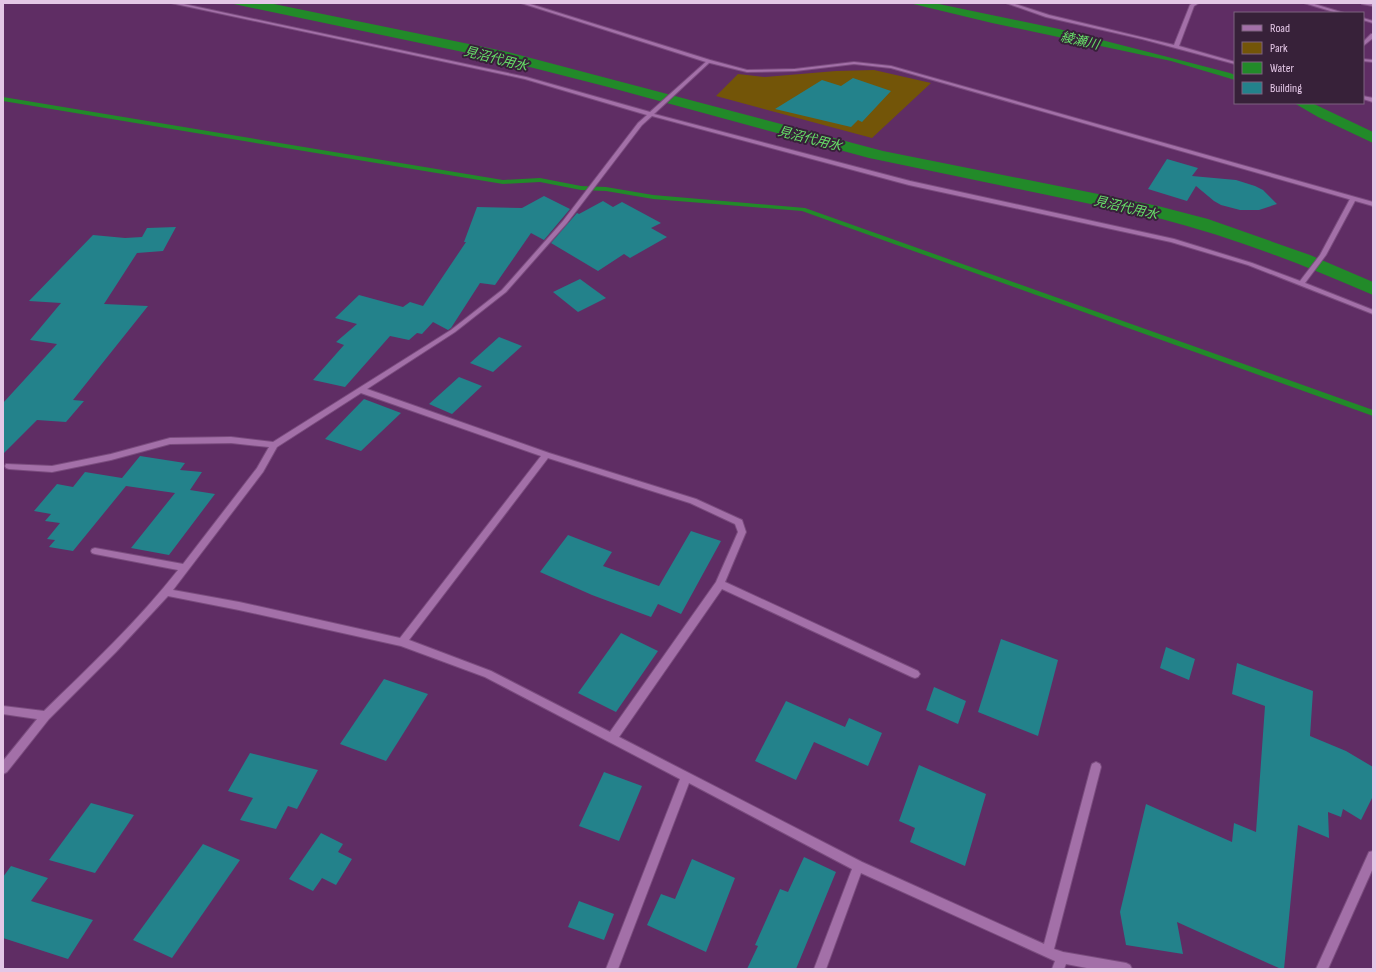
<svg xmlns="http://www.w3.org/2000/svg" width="1376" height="972" viewBox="0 0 1376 972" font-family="'Sofia Sans Condensed','Noto Sans JP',sans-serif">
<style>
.green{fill:#735508}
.water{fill:#228a29}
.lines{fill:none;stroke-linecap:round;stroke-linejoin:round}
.stream{fill:#228a29;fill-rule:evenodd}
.building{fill:#23828b}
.service-casing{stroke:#7a4c7e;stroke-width:2}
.minor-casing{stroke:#7a4c7e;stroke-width:2}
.tertiary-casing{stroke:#7a4c7e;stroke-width:2}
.service{fill:#a370a8;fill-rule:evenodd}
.minor{fill:#a370a8;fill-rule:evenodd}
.tertiary{fill:#a370a8;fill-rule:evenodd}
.labels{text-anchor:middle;stroke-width:4;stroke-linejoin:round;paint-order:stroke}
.far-water-label{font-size:13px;font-style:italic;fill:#67e068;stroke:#372139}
</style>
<rect width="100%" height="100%" fill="#5f2d64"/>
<polygon class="green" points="874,70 931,83 872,138 716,96 738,74 765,77 836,71"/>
<g class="water">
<path d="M 229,3 L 269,3 L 508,52 L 883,151 L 1158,206 L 1208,219 L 1310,255 L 1373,282 L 1373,295 C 1302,264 1232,237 1158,218 L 869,158 L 608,87 L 506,61 Z"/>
<polygon points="909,3 934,3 1059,29 1230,73 1235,75 1235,80 1171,61 992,23"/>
<polygon points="1294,103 1312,103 1373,132 1373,143 1318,117"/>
</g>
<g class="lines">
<polygon class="stream" points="3,97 503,180 540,178 581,186 606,187 653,195 805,208 1373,410 1373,416 802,211 653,199 606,191 581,190 540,182 503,184 3,101"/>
</g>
<g class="building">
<polygon points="853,78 891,91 862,122 858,120 851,127 775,109 822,80 841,86"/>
<polygon points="1167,159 1198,168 1192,176 1236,180 1255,186 1263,190 1277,204 1259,210 1240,210 1221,205 1214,201 1196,186 1187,201 1148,189"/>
<polygon points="544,196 570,209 544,240 531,233 495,285 480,283 451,328 448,330 433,322 422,334 417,333 409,340 390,336 345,387 313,380 344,345 336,342 357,324 335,318 359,295 403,307 410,302 423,306 466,242 464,242 477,207 522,208"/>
<polygon points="603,201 613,207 622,202 661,223 651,228 667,237 630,258 624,254 598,271 551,243 577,213 579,214"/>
<polygon points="176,227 163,251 137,253 104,304 148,306 73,400 84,401 66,422 37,420 3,454 3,403 57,344 30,340 61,303 29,301 93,235 125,238 142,237 147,228"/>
<polygon points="580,279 606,298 578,312 553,292"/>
<polygon points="499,337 522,346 493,372 470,363"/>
<polygon points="459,377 482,386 452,414 429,404"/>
<polygon points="364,399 401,413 361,451 325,439"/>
<polygon points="140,456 185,463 180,470 202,472 190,490 215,494 169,555 131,548 175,493 126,486 73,551 49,547 55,540 47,539 60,523 45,521 51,514 34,511 57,484 73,487 85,472 122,478"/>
<polygon points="691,531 721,541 681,614 658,604 651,617 592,595 540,572 568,535 612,552 603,566 659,586"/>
<polygon points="621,633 658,651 616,712 578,693"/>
<polygon points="1001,639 1058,660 1038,736 978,712"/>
<polygon points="1166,647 1195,659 1189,680 1160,668"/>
<polygon points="1237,663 1313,691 1310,736 1346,751 1373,767 1373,796 1361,820 1343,809 1341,817 1328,812 1329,838 1298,825 1284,969 1281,969 1177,922 1183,954 1126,945 1120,912 1146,804 1232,842 1234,823 1256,832 1265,706 1232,694"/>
<polygon points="384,679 428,694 386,761 340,744"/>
<polygon points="934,687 966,701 958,724 926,710"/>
<polygon points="786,701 845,727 849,718 882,733 868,766 814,742 796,780 755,761"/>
<polygon points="250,753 318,770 297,809 288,806 276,829 240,820 253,798 228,791"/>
<polygon points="919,765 986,794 965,866 910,842 915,828 899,821"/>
<polygon points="604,772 642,786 619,841 579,826"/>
<polygon points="91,803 134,815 95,873 49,860"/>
<polygon points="321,833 343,844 338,852 352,859 336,885 322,878 313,891 289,879"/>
<polygon points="203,844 240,860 172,958 133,940"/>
<polygon points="804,857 836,872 796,969 747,969 758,946 755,945 780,889 788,892"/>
<polygon points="692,859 735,878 706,952 647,925 661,894 675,899"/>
<polygon points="11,866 48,878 31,901 93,920 68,959 3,938 3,877"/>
<polygon points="579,901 614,914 604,940 568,927"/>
</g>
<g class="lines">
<g class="service-casing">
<polygon id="service" points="1363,59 1373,60 1373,62 1363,61"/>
</g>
<g class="minor-casing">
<g id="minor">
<path d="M 171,3 L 179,3 L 526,77 L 650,112 L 708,60 L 710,61 L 710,62 L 654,114 L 910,181 L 1174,239 L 1252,263 L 1300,281 L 1320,255 L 1350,199 L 1355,198 L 1356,199 L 1326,255 L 1305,283 L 1373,310 L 1373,314 L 1248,265 L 1171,242 L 909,185 L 652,116 L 642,125 L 567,223 L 506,292 L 455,332 L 367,389 L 549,453 L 696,499 L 742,520 L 746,532 L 725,582 L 918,671 L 920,674 L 918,677 L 915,678 L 912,677 L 722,589 L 619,737 L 862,862 L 1044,944 L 1091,767 L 1092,764 L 1096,762 L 1100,764 L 1101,767 L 1054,949 L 1063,952 L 1126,963 L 1130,965 L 1132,969 L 1092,969 L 1066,964 L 1064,969 L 1052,969 L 1055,961 L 861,873 L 826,969 L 814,969 L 852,869 L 689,783 L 618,969 L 606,969 L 680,779 L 485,677 L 401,646 L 239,610 L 168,596 L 116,652 L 49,719 L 7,772 L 3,774 L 3,761 L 37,719 L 3,714 L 3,706 L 44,711 C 90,666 138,621 178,570 L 95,554 L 92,553 L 91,551 L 92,549 L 95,548 L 183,564 L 257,468 L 269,447 L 231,443 L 170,444 L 111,460 L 52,472 L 9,469 L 6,468 L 5,466 L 6,464 L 52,466 L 111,454 L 170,438 L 231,437 L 273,442 L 451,330 L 502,290 L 563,221 L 638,123 L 647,115 L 525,79 ZM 361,393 L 541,456 L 400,638 L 239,602 L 173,590 L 263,472 L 277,447 ZM 548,458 L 690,503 L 735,524 L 738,532 L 716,582 L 610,732 L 491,671 L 409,640 Z"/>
<polygon points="1006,3 1012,3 1049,15 1174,45 1190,5 1193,3 1199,3 1194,6 1179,46 1235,62 1235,64 1142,39 1046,17"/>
<polygon points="1304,3 1311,3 1344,13 1337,13"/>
<polygon points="1362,3 1373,4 1373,6 1362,4"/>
<polygon points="1363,18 1373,21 1373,23 1363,20"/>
<polygon points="1371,34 1373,34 1373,38 1363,46 1363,42"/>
<polygon points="1363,96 1373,98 1373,102 1363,99"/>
<polygon points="1373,851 1373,868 1328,969 1316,969 1369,852"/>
</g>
</g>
<g class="tertiary-casing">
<polygon id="tertiary" points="521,3 527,3 710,60 747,70 795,69 854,62 891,66 1373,202 1373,206 891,68 854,64 795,71 747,72 706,62"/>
</g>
<use href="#service" class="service"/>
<use href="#minor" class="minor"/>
<use href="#tertiary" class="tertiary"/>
</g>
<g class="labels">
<g class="far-water-label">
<text transform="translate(1080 40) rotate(13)" y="5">綾瀬川</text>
<text transform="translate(496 58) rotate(14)" y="5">見沼代用水</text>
<text transform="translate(810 138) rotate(14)" y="5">見沼代用水</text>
<text transform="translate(1126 207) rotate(13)" y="5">見沼代用水</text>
</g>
</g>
<rect width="1376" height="972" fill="none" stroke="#e4c7e6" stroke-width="8"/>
<rect x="1234" y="12" width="130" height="92" fill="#372139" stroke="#7c637e"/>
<rect x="1242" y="25" width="20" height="6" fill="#a370a8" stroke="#7c637e"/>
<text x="1270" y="32" font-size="12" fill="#e4c7e6">Road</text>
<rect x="1242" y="42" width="20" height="12" fill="#735508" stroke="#7c637e"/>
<text x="1270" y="52" font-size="12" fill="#e4c7e6">Park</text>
<rect x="1242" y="62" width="20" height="12" fill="#228a29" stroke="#7c637e"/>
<text x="1270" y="72" font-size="12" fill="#e4c7e6">Water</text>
<rect x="1242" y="82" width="20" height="12" fill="#23828b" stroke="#7c637e"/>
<text x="1270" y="92" font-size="12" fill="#e4c7e6">Building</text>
</svg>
